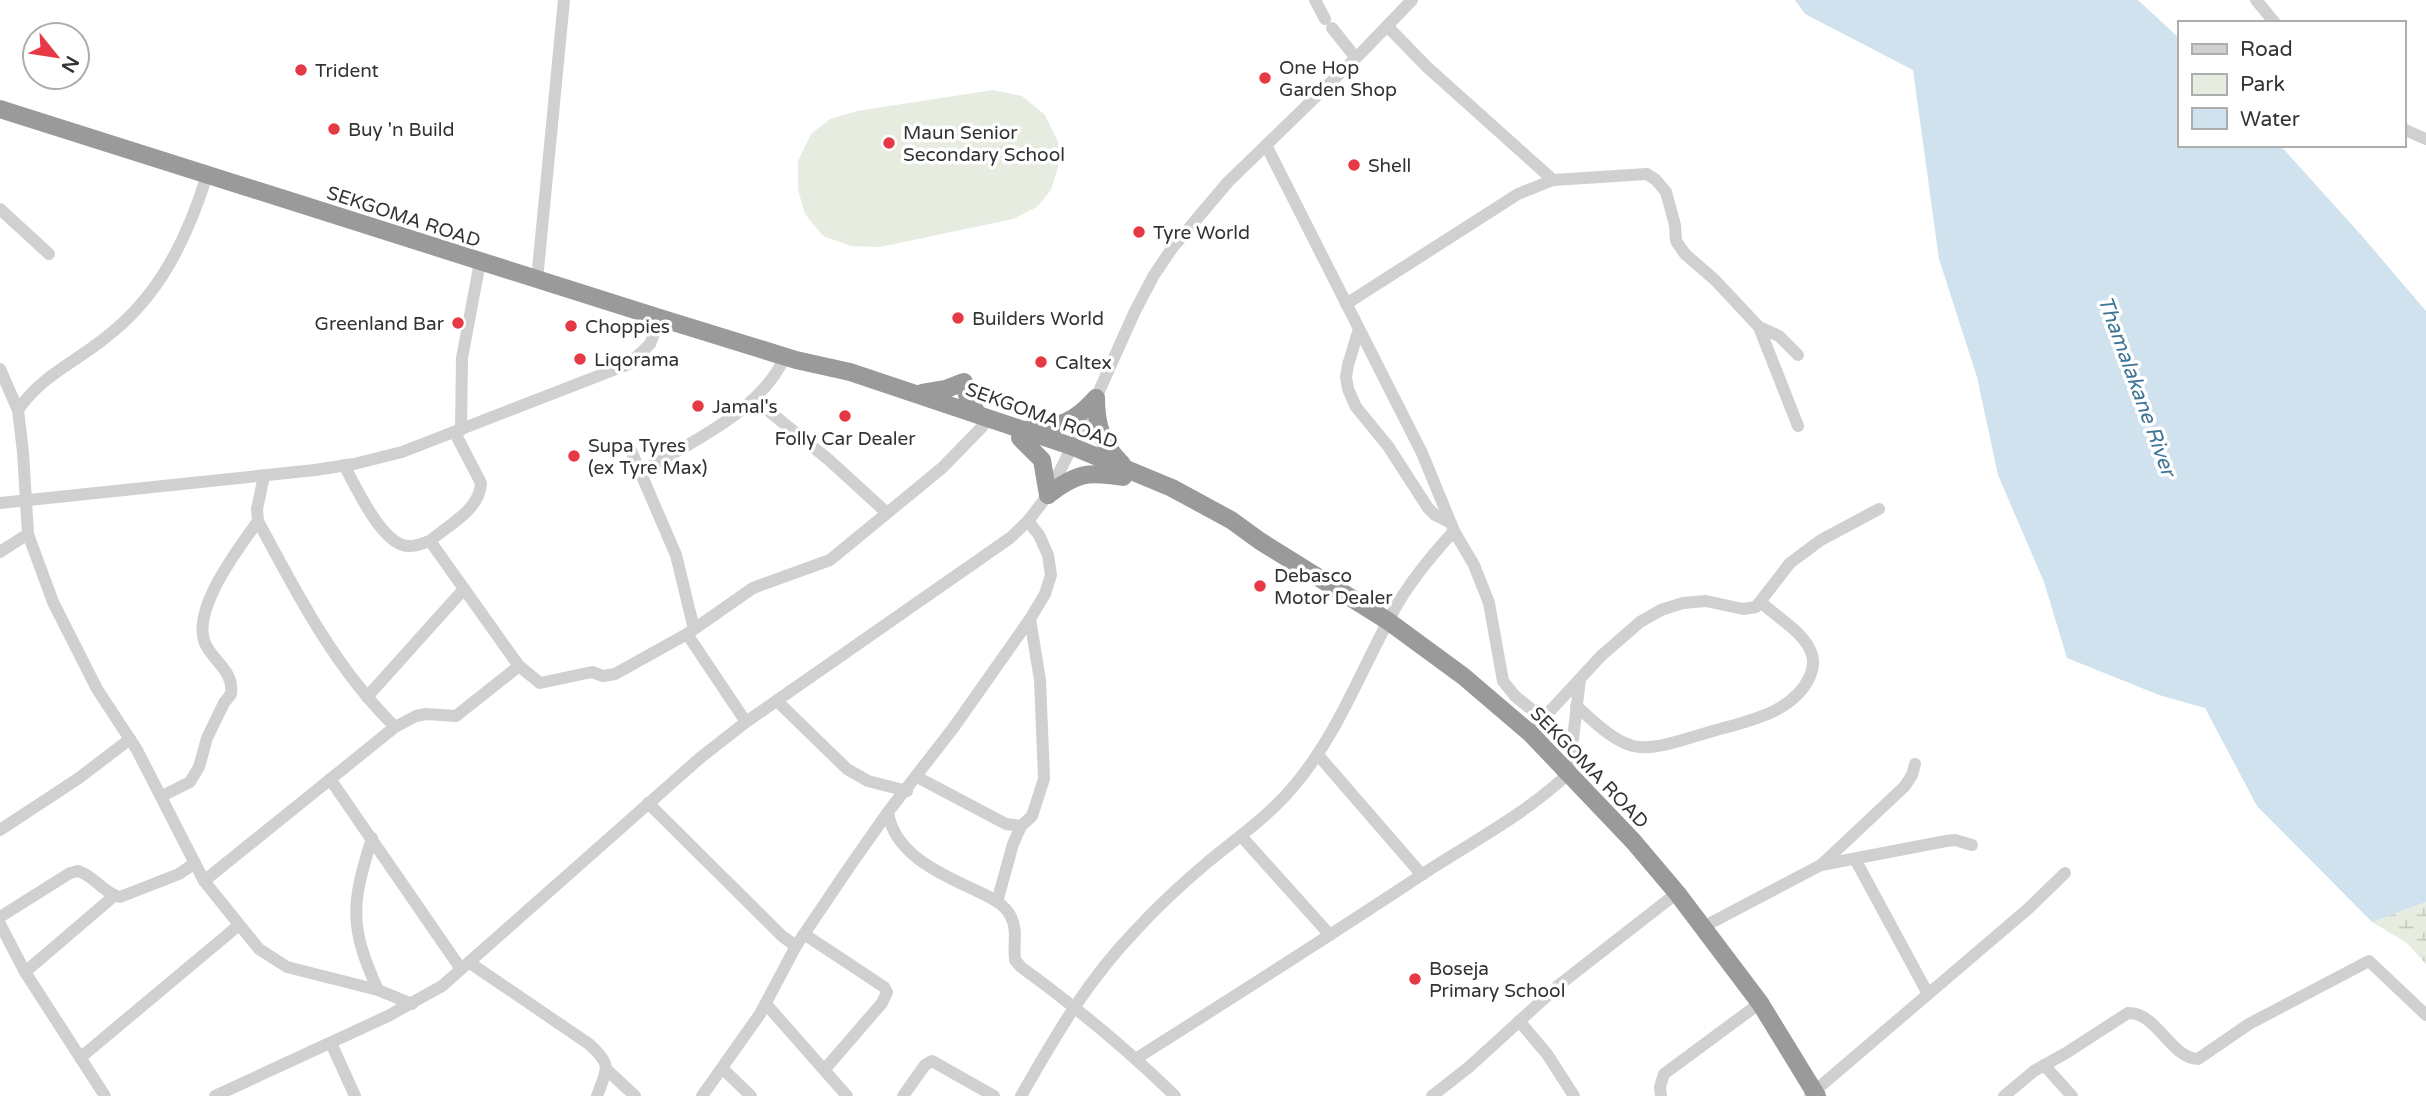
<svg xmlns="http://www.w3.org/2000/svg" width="2426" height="1096" viewBox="0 0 2426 1096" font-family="'Varela Round',sans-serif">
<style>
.wetland{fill:url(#wetland-marsh)}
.park{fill:#e6ecdf}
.water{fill:#cfe2ee}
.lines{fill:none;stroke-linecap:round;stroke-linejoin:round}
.minor{stroke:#d0d0d0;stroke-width:12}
.highway{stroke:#9a9a9a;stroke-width:18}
.poi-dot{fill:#e63946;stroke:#fff;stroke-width:2.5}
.labels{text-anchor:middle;stroke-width:7;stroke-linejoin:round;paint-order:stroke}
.poi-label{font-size:19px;fill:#333;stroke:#fff;text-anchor:start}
.street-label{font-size:19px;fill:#333;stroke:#fff}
.water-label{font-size:21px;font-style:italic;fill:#3f7597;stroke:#fff}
</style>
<defs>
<pattern id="wetland-marsh" width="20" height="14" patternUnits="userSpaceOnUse" patternTransform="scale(1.75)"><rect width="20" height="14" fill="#e6ecdf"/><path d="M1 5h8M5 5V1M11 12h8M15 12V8" fill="none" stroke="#c6cbc0"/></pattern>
</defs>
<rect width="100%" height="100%" fill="#fff"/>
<polygon class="wetland" points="2426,902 2426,964 2407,943 2372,922"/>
<polygon class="park" points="993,90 1022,96 1045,115 1058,142 1058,167 1051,190 1037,207 1013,219 880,247 851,246 823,236 805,214 798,190 798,161 811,134 830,119 857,111"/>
<polygon class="water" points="1795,0 2138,0 2179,38 2179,145 2280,145 2362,236 2426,311 2426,902 2372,922 2257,806 2205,708 2159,695 2067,658 2044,582 1998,475 1977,377 1939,259 1913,70 1805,14"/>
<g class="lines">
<g class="minor">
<polyline points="1315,0 1325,19"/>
<polyline points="2256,0 2275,23"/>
<polyline points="1387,26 1427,67 1553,180"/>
<polyline points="1332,28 1356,58"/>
<polyline points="2403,129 2426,139"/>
<polyline points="1266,145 1422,453 1454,531 1474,565 1489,603 1503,681 1515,696 1542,718"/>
<polyline points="0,209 49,254"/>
<polyline points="537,280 564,0"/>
<polyline points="1346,304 1518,194 1553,180 1647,174 1656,180 1666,192 1675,225 1676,241 1685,254 1715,280 1759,327 1798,426"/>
<polyline points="1759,327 1779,336 1798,355"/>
<polyline points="1359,329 1348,365 1346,377 1348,389 1356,407 1388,446 1428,508 1435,515 1451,523"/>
<polyline points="0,369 18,410 23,452 28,534 53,602 97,689 137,750 204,881 259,949 287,967 378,990 412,1004"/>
<polyline points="754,399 829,460 887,513"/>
<path d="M 18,410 C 41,376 74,363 105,338 C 159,297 187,239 207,175"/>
<polyline points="461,430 462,358 480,262"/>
<path d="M 455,433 L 481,483 C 480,510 448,525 430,541 L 519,666 L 540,683 L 592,672 L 603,676 L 615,674 L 687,634 L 753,588 L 830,560 L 942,468 L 983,426"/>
<polyline points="629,446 676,555 694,629"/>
<path d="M 344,465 C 356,487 382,545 408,546 C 416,547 423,543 430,541"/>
<path d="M 641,472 C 690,442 762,411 785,356"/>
<path d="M 264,476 L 257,509 L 258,521 C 297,594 335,668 395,727"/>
<polyline points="0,503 315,470 354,464 402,452 629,364 650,344 660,318"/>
<polyline points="0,552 28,534"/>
<polyline points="687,634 746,722"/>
<polyline points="367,697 464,589"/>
<polyline points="777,701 847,769 868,781 907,791"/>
<path d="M 1576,706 C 1593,720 1611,740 1633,746 C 1655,751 1684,739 1706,733 C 1742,722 1793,715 1810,676 C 1813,669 1814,662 1812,655 C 1806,633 1777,618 1761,602"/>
<polyline points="1538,724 1601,656 1640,622 1661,610 1683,603 1706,601 1743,609 1756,607 1790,563 1821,540 1879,509"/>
<polyline points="1318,755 1422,875"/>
<polyline points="917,777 1006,824 1021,826 1032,816 1044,779 1040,680 1030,619"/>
<polyline points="330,779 461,969"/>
<path d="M 162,796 L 190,782 L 199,767 L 207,738 L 224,703 L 231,694 C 234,673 217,664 207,647 C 187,614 239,548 258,521"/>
<polyline points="648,803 782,936 796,946"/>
<path d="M 888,812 C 894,855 943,875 977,891 C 990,897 1005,904 1011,917 C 1018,930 1013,945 1015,960 L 1021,967 C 1076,1007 1127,1049 1175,1096"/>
<polyline points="0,830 79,778 130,739"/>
<polyline points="1241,836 1330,935"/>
<path d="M 372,838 C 351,905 349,926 378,990"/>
<polyline points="1855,859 1928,994"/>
<polyline points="1821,865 1946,841 1955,840 1972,845"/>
<polyline points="204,881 395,727 416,716 426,714 456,716 519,666"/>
<polyline points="997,902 1013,844 1021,826"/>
<path d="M 0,917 L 70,873 L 78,871 C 95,876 103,893 120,897 L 179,874 L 195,863"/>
<polyline points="0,924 25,972 105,1096"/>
<polyline points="1703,927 1821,865 1905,786 1912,775 1915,764"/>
<polyline points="804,934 884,987 887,992 882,1003 825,1069"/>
<path d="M 470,963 L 589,1044 C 613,1066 607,1068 597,1096"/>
<polyline points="25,972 114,896"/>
<polyline points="766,1004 847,1096"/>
<polyline points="1519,1021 1547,1054 1574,1096"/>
<polyline points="331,1043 355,1096"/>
<polyline points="80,1058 239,925"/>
<path d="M 1137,1058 C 1235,996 1333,934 1429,870 C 1476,840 1528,812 1569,773 L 1580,679"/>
<polyline points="2044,1065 2072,1096"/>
<polyline points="723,1069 751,1096"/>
<polyline points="607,1070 635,1096"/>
<polyline points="1810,1095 2029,908 2065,873"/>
<polyline points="215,1096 388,1016 442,986 700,758 746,722 1010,538 1028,521 1048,495 1096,398 1135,311 1154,275 1173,247 1228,182 1362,52 1412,0"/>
<polyline points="702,1096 760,1014 796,946 850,866 888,812 954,727 1030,619 1045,594 1051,575 1048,555 1039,535 1028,521"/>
<polyline points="903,1096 925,1065 932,1061 994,1096"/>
<path d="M 1021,1096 C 1056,1035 1086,982 1136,930 C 1158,906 1184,882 1209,861 C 1238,837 1269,816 1293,787 C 1337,736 1361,670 1393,612 C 1409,582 1431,556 1454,531"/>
<polyline points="1432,1096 1469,1067 1559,985 1677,893"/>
<polyline points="1661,1096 1660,1087 1664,1074 1760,1003"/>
<path d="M 2004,1096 L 2034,1071 L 2066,1053 L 2128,1013 C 2157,1012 2170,1058 2198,1059 L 2249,1024 L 2369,961 L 2426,1015"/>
</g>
<g class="highway">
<polyline points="0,109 660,318 796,360 850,372 1071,446 1172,488 1231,520 1260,541 1388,621 1463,676 1531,734 1633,841 1677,893 1760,1003 1817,1096"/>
<polyline points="922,393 946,389 964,382 968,399 977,413"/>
<path d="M 1096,398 C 1096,425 1102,445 1122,464"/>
<path d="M 1029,429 C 1062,426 1073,423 1096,398"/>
<polyline points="1020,438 1042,460 1048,495"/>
<path d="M 1048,495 C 1076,473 1088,471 1123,477"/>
</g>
</g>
<g class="poi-dot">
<circle cx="301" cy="70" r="7"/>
<circle cx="1265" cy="78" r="7"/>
<circle cx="334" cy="129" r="7"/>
<circle cx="889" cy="143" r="7"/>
<circle cx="1354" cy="165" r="7"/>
<circle cx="1139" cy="232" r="7"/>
<circle cx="958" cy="318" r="7"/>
<circle cx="458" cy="323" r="7"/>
<circle cx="571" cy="326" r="7"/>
<circle cx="580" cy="359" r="7"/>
<circle cx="1041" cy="362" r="7"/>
<circle cx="698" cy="406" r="7"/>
<circle cx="845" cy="416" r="7"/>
<circle cx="574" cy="456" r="7"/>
<circle cx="1260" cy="586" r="7"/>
<circle cx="1415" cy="979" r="7"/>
</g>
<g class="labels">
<g class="poi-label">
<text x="1279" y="74">One Hop<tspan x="1279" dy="22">Garden Shop</tspan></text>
<text x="315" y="77">Trident</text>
<text x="348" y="136">Buy 'n Build</text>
<text x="903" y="139">Maun Senior<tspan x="903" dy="22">Secondary School</tspan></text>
<text x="1368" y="172">Shell</text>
<text x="1153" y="239">Tyre World</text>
<text x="972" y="325">Builders World</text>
<text x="444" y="330" text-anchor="end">Greenland Bar</text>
<text x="585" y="333">Choppies</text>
<text x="594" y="366">Liqorama</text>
<text x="1055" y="369">Caltex</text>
<text x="712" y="413">Jamal's</text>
<text x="845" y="445" text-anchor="middle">Folly Car Dealer</text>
<text x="588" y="452">Supa Tyres<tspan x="588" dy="22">(ex Tyre Max)</tspan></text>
<text x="1274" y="582">Debasco<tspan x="1274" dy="22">Motor Dealer</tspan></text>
<text x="1429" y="975">Boseja<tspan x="1429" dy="22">Primary School</tspan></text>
</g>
<g class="street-label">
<text transform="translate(404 216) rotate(18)" y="7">SEKGOMA ROAD</text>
<text transform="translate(1042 415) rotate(20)" y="7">SEKGOMA ROAD</text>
<text transform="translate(1590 767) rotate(46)" y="7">SEKGOMA ROAD</text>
</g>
<g class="water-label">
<text transform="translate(2137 386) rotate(70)" y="7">Thamalakane River</text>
</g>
</g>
<rect x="2178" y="21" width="228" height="126" fill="#ffffff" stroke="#adadad" stroke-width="2"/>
<rect x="2192" y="44" width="35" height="10" fill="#d0d0d0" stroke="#adadad" stroke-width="2"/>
<text x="2240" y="56" font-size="21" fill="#333333">Road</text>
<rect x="2192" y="74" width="35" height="21" fill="#e6ecdf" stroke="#adadad" stroke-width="2"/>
<text x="2240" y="91" font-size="21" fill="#333333">Park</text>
<rect x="2192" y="108" width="35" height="21" fill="#cfe2ee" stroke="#adadad" stroke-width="2"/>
<text x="2240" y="126" font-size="21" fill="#333333">Water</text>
<g transform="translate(56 56) rotate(120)"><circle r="33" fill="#ffffff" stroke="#adadad" stroke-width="2"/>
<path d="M0-5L12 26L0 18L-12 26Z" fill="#e63946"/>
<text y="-10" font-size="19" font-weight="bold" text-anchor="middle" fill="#333333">N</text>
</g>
</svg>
